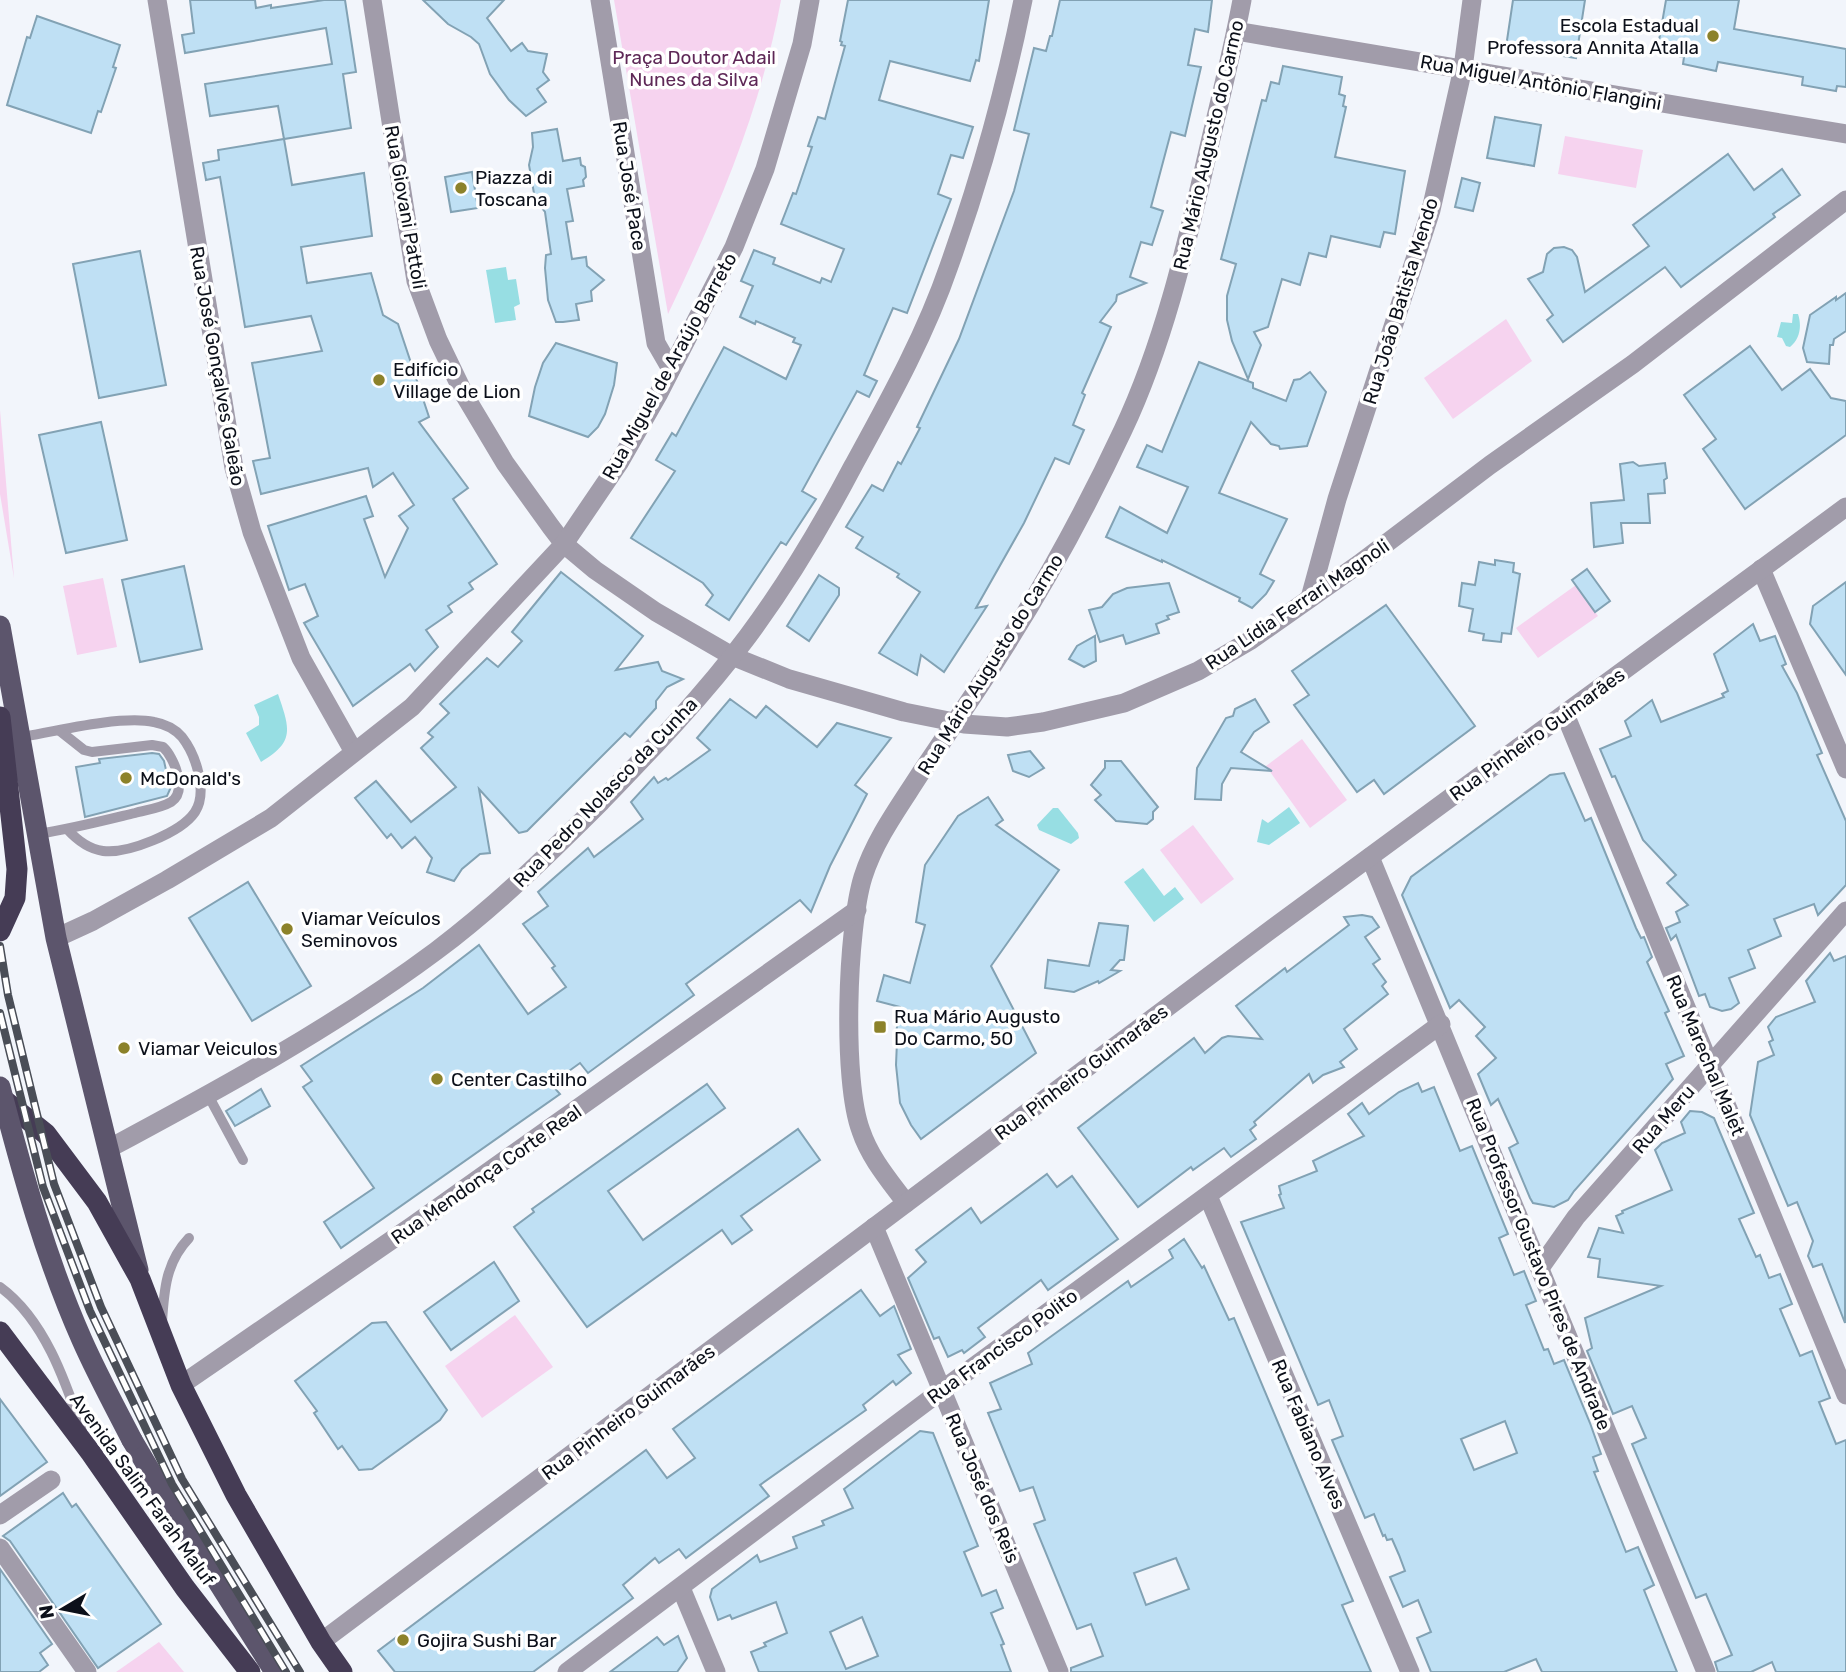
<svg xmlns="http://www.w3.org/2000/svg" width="1846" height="1672" viewBox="0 0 1846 1672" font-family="Rubik,sans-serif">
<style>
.green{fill:#f6d3ef}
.water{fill:#97dee3}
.building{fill:#bfe0f4;stroke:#82a2b4;stroke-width:2;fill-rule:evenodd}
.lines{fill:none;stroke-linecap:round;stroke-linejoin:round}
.lane{stroke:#a19caa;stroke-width:10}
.street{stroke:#a19caa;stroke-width:19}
.primary{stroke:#5c556c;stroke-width:21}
.highway{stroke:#453c55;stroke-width:21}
.rail-casing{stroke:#4a4e57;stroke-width:8}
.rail{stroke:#fff;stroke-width:5;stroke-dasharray:16;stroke-linecap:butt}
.primary-bridge{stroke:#5c556c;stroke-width:21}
.poi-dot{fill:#8c822a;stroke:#fff;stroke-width:2.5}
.labels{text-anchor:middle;stroke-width:7;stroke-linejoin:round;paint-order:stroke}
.poi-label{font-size:19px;fill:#0c101a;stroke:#fff;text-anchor:start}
.park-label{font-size:19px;fill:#5e2857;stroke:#fff}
.street-label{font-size:19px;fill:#0c101a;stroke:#fff}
</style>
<rect width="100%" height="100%" fill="#f2f5fb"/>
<g class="green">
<path d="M 614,0 L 781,0 C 761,110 716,214 668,314 Z"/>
<polygon points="1565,136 1643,150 1636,188 1558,174"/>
<polygon points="1506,319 1532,361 1453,419 1424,378"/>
<polygon points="0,410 14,578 0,494"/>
<polygon points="103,578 117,647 77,655 63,586"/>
<polygon points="1576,585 1598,616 1538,658 1516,628"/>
<polygon points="1302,739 1347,800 1310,828 1266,766"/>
<polygon points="1193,825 1234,879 1201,904 1160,850"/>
<polygon points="515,1315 553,1367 482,1418 445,1366"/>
<polygon points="159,1642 184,1672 116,1672"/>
</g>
<g class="water">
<polygon points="506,267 508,280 516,279 520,304 514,307 516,320 495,323 486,270"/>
<path d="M 1793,314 L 1798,314 C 1802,326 1800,339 1790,347 L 1786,346 L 1782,338 L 1777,337 L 1781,322 L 1792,323 Z"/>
<path d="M 278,694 C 290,729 295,742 261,762 L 246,733 L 259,725 L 259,717 L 254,705 Z"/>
<polygon points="1289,807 1300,823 1269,845 1257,842 1262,819 1268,823"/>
<polygon points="1053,808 1058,808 1078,833 1079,838 1071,844 1039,830 1037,825"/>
<polygon points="1143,868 1164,896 1175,887 1184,899 1154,922 1124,882"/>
</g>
<g class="building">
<polygon points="190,0 255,0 256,8 271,5 271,8 324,0 345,0 356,72 343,74 351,128 284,139 278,106 210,116 205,84 332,64 326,28 185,53 182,35 194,33"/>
<polygon points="423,0 504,0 487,18 511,51 522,43 528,51 547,54 543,72 549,80 537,89 546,102 526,116 509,100 490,74 479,44 471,37 448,24"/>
<polygon points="848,0 989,0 979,61 976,60 970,81 890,61 879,100 973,127 963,158 951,155 938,194 951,199 907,313 893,308 864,375 877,381 869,397 857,391 802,491 816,499 786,545 781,542 729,620 706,605 713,595 703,583 631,538 675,471 656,460 672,433 676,436 724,347 786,379 801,345 793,342 795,338 756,321 755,324 740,317 753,286 741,281 754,250 775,258 773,264 820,283 822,278 831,282 844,249 781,224 793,193 796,194 812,147 808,146 818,117 825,119 845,46 841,45 842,42 840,41"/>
<polygon points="1060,0 1212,0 1208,32 1195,29 1188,65 1201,67 1185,136 1171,132 1151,207 1163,211 1152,245 1141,242 1130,277 1146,283 1117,295 1116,301 1100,322 1111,327 1082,393 1085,395 1073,425 1084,430 1069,464 1055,458 1024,523 976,608 987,606 944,672 921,655 917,675 879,653 920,592 897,577 899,574 856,548 863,537 846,527 872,485 883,491 898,462 901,464 920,428 917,427 959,339 1014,191 1029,134 1014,130 1034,48 1046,51 1050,36 1052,36"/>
<polygon points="1513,0 1585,0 1576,58 1506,47"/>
<polygon points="1666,0 1739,0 1734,29 1846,49 1846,87 1837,86 1836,91 1802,85 1803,77 1718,62 1716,71 1683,64 1684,57 1657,52"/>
<polygon points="37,16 120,45 113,67 116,68 101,112 98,111 91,133 7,105 27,37 30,38"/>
<polygon points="1283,66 1342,77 1339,94 1345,96 1343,106 1346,107 1335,157 1405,171 1395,234 1384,232 1380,247 1331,236 1326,257 1309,253 1300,285 1282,279 1268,327 1254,332 1261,345 1248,379 1232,341 1227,320 1227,296 1236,264 1221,259 1262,100 1266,101 1271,82 1279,84"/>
<polygon points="1495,117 1541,125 1534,166 1487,158"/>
<polygon points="557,129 563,161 580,158 581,165 585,167 586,177 583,180 584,186 567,189 573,221 566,222 572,259 586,257 587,266 604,280 591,291 592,301 576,304 579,320 563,322 556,322 548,300 545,268 546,255 551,254 545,212 535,199 529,165 533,147 532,133"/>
<polygon points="284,139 292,185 364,173 372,236 301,247 307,283 371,273 383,315 398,324 429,417 419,422 468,488 453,499 497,564 469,583 473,589 448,606 452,612 426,630 438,647 415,671 410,664 353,706 304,623 318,616 305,584 289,590 268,526 366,496 373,516 364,519 385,577 408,528 399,516 414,505 393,473 373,487 368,468 261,494 253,461 270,458 252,363 322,351 311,316 245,327 220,177 206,180 203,163 219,160 218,150"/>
<polygon points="1728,154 1754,190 1782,169 1800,195 1773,214 1775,217 1681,287 1665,267 1563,342 1547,320 1553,315 1528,279 1543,272 1547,254 1554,248 1564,247 1572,250 1577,257 1585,292 1649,246 1633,225"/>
<polygon points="472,172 478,208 451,212 445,177"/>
<polygon points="1462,178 1480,183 1473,211 1455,207"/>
<polygon points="140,251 166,385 99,398 73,264"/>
<polygon points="1846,293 1846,331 1834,339 1833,345 1830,345 1829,364 1807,362 1803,348 1810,315 1836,297 1836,300"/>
<polygon points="556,343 617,363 614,385 605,414 598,427 588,437 529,416 535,387 543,363"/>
<polygon points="1750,346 1782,390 1810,369 1831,398 1846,401 1846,435 1745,509 1703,449 1716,439 1684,395"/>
<polygon points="1199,362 1253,383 1253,388 1286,401 1294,380 1300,379 1310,372 1326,392 1307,446 1280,449 1279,446 1271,444 1251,422 1219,493 1287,519 1260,574 1274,581 1266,594 1252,608 1239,601 1240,598 1162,560 1162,562 1106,537 1120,507 1167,533 1188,487 1137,467 1147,445 1162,452"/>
<polygon points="101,422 127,540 66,553 39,435"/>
<polygon points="1633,462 1639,466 1665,463 1667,478 1664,480 1665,493 1648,494 1650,523 1621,523 1623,543 1594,547 1591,503 1624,500 1620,464"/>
<polygon points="1495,560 1514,563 1513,572 1520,574 1511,634 1502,633 1501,642 1483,640 1484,634 1469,631 1473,609 1459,606 1462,583 1475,585 1479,562 1495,565"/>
<polygon points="184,566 202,649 140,662 122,580"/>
<polygon points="1587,569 1610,601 1595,612 1572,580"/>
<polygon points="561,572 643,636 616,670 658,662 662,671 683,679 667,687 656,701 656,708 630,737 625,733 527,831 519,833 479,789 490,853 480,854 462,869 454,881 427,872 432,858 415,837 402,848 391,834 387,838 355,798 376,781 411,822 456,787 421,748 433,737 428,733 449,713 440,704 487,658 498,667 522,641 512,632"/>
<polygon points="819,575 839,588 839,595 809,641 787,626"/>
<polygon points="1846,582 1846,675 1810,624 1813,606"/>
<polygon points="1169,583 1179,612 1167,616 1169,619 1156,624 1159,633 1126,644 1123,635 1100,642 1089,610 1102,607 1113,594 1127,588"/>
<polygon points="1386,605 1475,726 1384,794 1374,780 1357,792 1294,705 1309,695 1292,671"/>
<polygon points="1753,624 1760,641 1775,636 1786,664 1782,666 1797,693 1822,753 1817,755 1846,821 1846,885 1818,915 1814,904 1774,919 1781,936 1748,950 1755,968 1729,978 1739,1003 1731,1009 1722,1011 1710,1007 1705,994 1699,996 1676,935 1671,940 1666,928 1680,922 1676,912 1688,905 1667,883 1676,875 1643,840 1615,776 1612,777 1600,749 1631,736 1625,721 1652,700 1661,722 1724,697 1722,694 1728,691 1714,654"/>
<polygon points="1095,636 1096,661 1084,667 1069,659 1077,646"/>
<polygon points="730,699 756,718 766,706 817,747 837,723 891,738 855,785 867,794 830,866 811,912 800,900 686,984 694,995 588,1073 580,1063 551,1084 560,1094 341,1248 324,1222 374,1188 303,1087 312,1081 301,1066 423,988 479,945 528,1014 566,987 552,968 555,966 523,924 548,906 538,892 588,848 594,857 643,819 631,802 654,777 658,783 666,778 668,780 710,750 697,738"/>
<polygon points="1255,699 1269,722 1254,732 1241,752 1272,771 1231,768 1222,784 1221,800 1195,799 1197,768 1226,718 1233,716 1235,709"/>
<polygon points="1030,751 1044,768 1029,777 1013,771 1008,755"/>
<polygon points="152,753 159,754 164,761 166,770 168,770 171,787 167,796 85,817 76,767 100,763 99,759"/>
<polygon points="1105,761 1121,761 1158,807 1153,812 1153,819 1147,824 1116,821 1095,800 1101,795 1091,785 1105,768"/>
<polygon points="1564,773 1585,821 1591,818 1636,928 1641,938 1644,937 1652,957 1647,962 1669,1011 1665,1013 1684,1056 1666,1064 1673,1079 1574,1191 1568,1200 1554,1207 1533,1203 1530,1198 1509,1148 1518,1143 1498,1099 1491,1105 1478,1074 1496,1058 1476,1036 1485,1027 1459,1000 1450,1008 1402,895 1411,877 1550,775"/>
<polygon points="988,797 1003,820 996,825 1059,870 991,966 1036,1053 921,1139 911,1125 900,1103 896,1065 897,1041 895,1040 900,1007 877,1001 884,975 910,983 925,925 916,922 925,865 958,816"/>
<polygon points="248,882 311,986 252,1021 189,918"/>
<polygon points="1362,915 1372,917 1379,927 1365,937 1380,959 1373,964 1386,982 1382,986 1388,994 1344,1029 1357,1049 1340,1062 1344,1067 1323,1075 1313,1083 1309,1074 1254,1122 1256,1125 1250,1130 1256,1139 1231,1157 1224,1148 1193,1170 1191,1167 1138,1207 1078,1128 1194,1038 1205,1053 1222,1038 1228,1036 1262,1039 1236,1006 1285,968 1287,972 1349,925 1344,917"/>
<polygon points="1099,923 1128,926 1124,960 1120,960 1111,970 1120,971 1099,983 1098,981 1074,992 1045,988 1048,960 1089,966"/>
<polygon points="1830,953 1834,961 1846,956 1845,1323 1822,1264 1813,1267 1808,1256 1813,1241 1797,1202 1788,1206 1750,1115 1758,1062 1774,1055 1769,1042 1773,1040 1768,1027 1776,1017 1815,1002 1806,981"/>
<path d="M 1418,1083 L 1422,1092 L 1434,1087 L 1460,1151 L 1472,1146 L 1508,1234 L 1499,1238 L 1514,1275 L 1524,1271 L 1536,1301 L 1526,1305 L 1544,1350 L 1548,1349 L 1554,1364 L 1564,1360 L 1590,1423 L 1601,1454 L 1593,1457 L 1598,1471 L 1594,1472 L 1626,1552 L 1638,1547 L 1648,1571 L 1654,1585 L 1644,1590 L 1677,1672 L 1542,1672 L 1536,1659 L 1504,1672 L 1431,1672 L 1417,1638 L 1431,1632 L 1418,1600 L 1403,1607 L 1390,1577 L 1405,1571 L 1399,1555 L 1392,1539 L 1387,1540 L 1385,1535 L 1383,1536 L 1374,1514 L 1365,1518 L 1332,1440 L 1343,1436 L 1329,1400 L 1318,1405 L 1241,1222 L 1284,1208 L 1279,1195 L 1281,1194 L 1279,1186 L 1317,1171 L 1313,1161 L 1364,1136 L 1348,1114 L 1362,1103 L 1369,1114 L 1399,1092 ZM 1505,1421 L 1517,1453 L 1474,1470 L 1461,1439 Z"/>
<polygon points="707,1084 725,1108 608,1191 643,1240 798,1129 820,1160 741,1216 752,1230 732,1244 722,1230 587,1327 514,1227 534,1212 532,1209"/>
<polygon points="261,1089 270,1106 235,1126 226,1111"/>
<polygon points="1690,1111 1702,1112 1714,1118 1754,1213 1739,1219 1756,1257 1760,1255 1769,1278 1780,1274 1792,1304 1780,1309 1800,1356 1812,1351 1818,1367 1830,1398 1819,1402 1836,1444 1846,1440 1846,1672 1776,1672 1772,1662 1751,1672 1718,1672 1715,1662 1732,1655 1706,1594 1696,1598 1632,1444 1646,1438 1632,1406 1613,1414 1587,1351 1592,1348 1585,1318 1661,1286 1598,1277 1600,1259 1588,1257 1599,1228 1623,1233 1616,1216 1623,1213 1622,1211 1672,1190 1655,1150 1662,1143 1685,1133 1681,1122"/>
<polygon points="1047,1174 1057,1187 1072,1176 1118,1239 1048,1290 1041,1280 978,1328 985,1337 964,1353 962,1350 948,1357 939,1337 934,1339 908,1278 926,1262 916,1250 971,1208 981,1223"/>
<path d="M 1184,1239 L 1202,1268 L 1204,1266 L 1229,1320 L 1234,1318 L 1353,1601 L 1342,1605 L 1371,1672 L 1071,1672 L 1071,1668 L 1103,1656 L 1091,1624 L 1077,1629 L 1034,1524 L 1045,1520 L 1033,1487 L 1020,1491 L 988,1413 L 1001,1409 L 990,1383 L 1032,1364 L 1028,1353 L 1128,1281 L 1131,1287 L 1173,1258 L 1169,1250 ZM 1176,1558 L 1189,1589 L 1146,1605 L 1134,1573 Z"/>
<polygon points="494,1262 519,1301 451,1350 424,1312"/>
<polygon points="861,1290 880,1316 894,1306 911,1349 898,1355 911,1373 896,1385 893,1381 863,1405 866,1410 760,1485 769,1496 686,1558 679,1549 659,1563 655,1558 623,1585 633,1598 533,1672 395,1672 378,1651 646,1450 667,1478 695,1458 673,1429"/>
<polygon points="386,1322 447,1410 440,1420 372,1469 359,1470 342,1446 338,1449 314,1413 317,1411 295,1381 372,1323"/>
<polygon points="0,1399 47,1462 0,1496"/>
<path d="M 920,1431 L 933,1433 L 978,1546 L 964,1552 L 982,1596 L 996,1590 L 1003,1608 L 991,1613 L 1004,1644 L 1001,1645 L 1011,1672 L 759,1672 L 751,1652 L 766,1646 L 764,1643 L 787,1633 L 776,1602 L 732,1619 L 730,1615 L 718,1620 L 710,1597 L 712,1589 L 757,1555 L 760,1562 L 797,1548 L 793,1537 L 824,1525 L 822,1521 L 853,1508 L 844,1489 ZM 862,1617 L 878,1656 L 846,1669 L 830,1632 Z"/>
<polygon points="63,1493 72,1507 76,1504 161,1624 98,1668 10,1541 3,1536"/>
<polygon points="0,1569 52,1644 40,1653 48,1665 39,1672 0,1672"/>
<polygon points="678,1636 687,1658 677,1672 610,1672 657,1637 664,1645"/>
</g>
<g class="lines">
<g class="lane">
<path d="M 22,737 C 56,731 122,715 154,722 C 165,724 175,729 182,737 C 196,755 208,792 195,812 C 181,833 127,854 103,851 C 89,849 76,839 67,829"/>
<path d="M 38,834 C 71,829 102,821 135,813 C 146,810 161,808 171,802 C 188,791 174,757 163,747 L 152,745 L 92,752 L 84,750 L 60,731"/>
<polyline points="208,1095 243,1160"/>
<path d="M 0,1287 C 44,1319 65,1380 82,1430"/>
<path d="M 162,1322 C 164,1290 166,1262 189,1238"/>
</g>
<g class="street">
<polyline points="157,0 234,468 252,532 301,658 354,752"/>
<polyline points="372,0 416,281 438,340 465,396 505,463 551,527 564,544 595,570 656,612 732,656 789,679 904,712 964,724 1007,727 1043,722 1124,703 1198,671 1251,640 1359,564 1490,465 1633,364 1846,200"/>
<polyline points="600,0 656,343 671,369"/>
<polyline points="1236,31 1846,134"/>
<polyline points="1761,569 1846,769"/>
<polyline points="1310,598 1337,499 1431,210 1463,68 1472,0"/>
<polyline points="1565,714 1846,1395"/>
<polyline points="1370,857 1706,1672"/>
<polyline points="56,938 93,921 167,880 271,818 412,707 564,544 619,463 659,393 734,247 765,169 802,44 810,0"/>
<path d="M 108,1149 C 220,1089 334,1027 436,951 C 496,906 548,855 601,802 C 652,749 704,695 748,636 C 788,582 822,525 853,466 C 888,402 925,336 949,266 C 980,179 1005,90 1023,0"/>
<polyline points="1208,1196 1410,1672"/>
<path d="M 906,1203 C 889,1180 870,1158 861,1131 C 842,1081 847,929 863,877 C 875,839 899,807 920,774 C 946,736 972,698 997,659 C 1044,586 1086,509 1123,430 C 1163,345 1185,251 1206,160 C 1218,107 1232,54 1242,0"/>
<polyline points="874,1227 1059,1672"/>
<polyline points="1540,1268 1576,1217 1846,911"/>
<polyline points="181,1385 412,1226 857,910"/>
<polyline points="0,1515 51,1480"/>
<polyline points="0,1548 87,1672"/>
<polyline points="681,1588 716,1672"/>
<polyline points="321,1642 1269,931 1846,507"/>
<polyline points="567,1672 942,1390 1441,1024"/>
</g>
<g class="primary">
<polyline points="0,626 56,938 138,1270"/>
<polyline points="132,1440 182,1525 275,1672"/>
</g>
<g class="highway">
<polyline points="0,717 17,869 15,898 0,931"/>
<polyline points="0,1097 46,1134 97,1202 140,1279 181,1385 236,1495 321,1642 342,1672"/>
<polyline points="0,1332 91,1453 185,1588 250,1672"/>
</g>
<g class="rail-casing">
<g id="rail">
<polyline points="0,946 8,995 54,1184 101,1307 182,1479 300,1672"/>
<polyline points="0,1013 43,1187 90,1311 172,1484 286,1672"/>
</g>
</g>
<use href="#rail" class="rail"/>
<path class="primary-bridge" d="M 0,1087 C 22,1172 46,1259 82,1340 C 97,1374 115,1407 132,1440"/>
</g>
<g class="poi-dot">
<circle cx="1713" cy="36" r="7"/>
<circle cx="461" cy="188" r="7"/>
<circle cx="379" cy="380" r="7"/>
<circle cx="126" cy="778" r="7"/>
<circle cx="287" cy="929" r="7"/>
<rect x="873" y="1020" width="14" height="14" rx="3.5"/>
<circle cx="124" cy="1048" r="7"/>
<circle cx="437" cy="1079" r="7"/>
<circle cx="403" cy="1640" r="7"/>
</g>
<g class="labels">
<g class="poi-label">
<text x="1699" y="32" text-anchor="end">Escola Estadual<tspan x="1699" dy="22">Professora Annita Atalla</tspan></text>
<text x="475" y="184">Piazza di<tspan x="475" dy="22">Toscana</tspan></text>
<text x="393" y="376">Edifício<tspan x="393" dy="22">Village de Lion</tspan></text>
<text x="140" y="785">McDonald's</text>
<text x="301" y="925">Viamar Veículos<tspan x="301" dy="22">Seminovos</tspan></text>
<text x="894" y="1023">Rua Mário Augusto<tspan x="894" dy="22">Do Carmo, 50</tspan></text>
<text x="138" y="1055">Viamar Veiculos</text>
<text x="451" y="1086">Center Castilho</text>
<text x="417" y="1647">Gojira Sushi Bar</text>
</g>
<g class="park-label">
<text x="694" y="64">Praça Doutor Adail<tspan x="694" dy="22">Nunes da Silva</tspan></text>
</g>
<g class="street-label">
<text transform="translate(1541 82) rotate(10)" y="7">Rua Miguel Antônio Flangini</text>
<text transform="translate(1208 145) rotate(-77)" y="7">Rua Mário Augusto do Carmo</text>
<text transform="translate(630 186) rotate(81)" y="7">Rua José Pace</text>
<text transform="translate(406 207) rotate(80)" y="7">Rua Giovani Pattoli</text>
<text transform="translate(1400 301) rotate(-73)" y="7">Rua João Batista Mendo</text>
<text transform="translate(218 366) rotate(80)" y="7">Rua José Gonçalves Galeão</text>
<text transform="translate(669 366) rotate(-61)" y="7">Rua Miguel de Araújo Barreto</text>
<text transform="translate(1297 604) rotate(-34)" y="7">Rua Lídia Ferrari Magnoli</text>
<text transform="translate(990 664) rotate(-58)" y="7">Rua Mário Augusto do Carmo</text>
<text transform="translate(1537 734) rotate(-36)" y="7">Rua Pinheiro Guimarães</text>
<text transform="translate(605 792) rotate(-46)" y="7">Rua Pedro Nolasco da Cunha</text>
<text transform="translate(1706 1055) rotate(67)" y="7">Rua Marechal Malet</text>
<text transform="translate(1081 1072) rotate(-37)" y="7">Rua Pinheiro Guimarães</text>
<text transform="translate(1663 1119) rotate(-49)" y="7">Rua Meru</text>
<text transform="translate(486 1174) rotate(-35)" y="7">Rua Mendonça Corte Real</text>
<text transform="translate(1539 1264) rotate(68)" y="7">Rua Professor Gustavo Pires de Andrade</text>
<text transform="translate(1002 1346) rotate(-36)" y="7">Rua Francisco Polito</text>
<text transform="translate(628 1412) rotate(-37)" y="7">Rua Pinheiro Guimarães</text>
<text transform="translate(1309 1434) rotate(67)" y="7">Rua Fabiano Alves</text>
<text transform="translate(983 1488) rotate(67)" y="7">Rua José dos Reis</text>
<text transform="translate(143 1489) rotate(54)" y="7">Avenida Salim Farah Maluf</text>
</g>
</g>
<g transform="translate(63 1609) rotate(260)" stroke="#ffffff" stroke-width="5" paint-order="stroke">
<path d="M0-5L12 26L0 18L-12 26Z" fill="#0c101a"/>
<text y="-10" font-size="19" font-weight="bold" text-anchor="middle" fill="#0c101a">N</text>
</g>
</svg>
